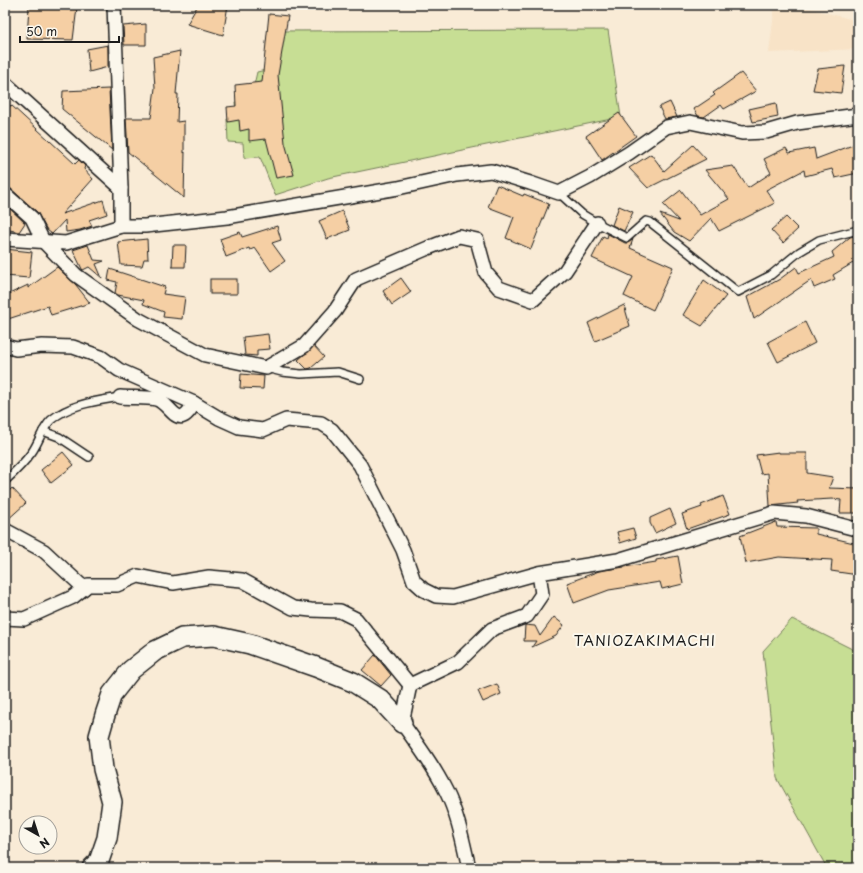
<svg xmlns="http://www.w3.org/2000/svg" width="863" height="873" viewBox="0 0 863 873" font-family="'Playpen Sans',sans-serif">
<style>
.built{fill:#f8e3c7}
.green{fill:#c7de94;stroke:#727d58}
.building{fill:#f5cfa4;stroke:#1c1c1c}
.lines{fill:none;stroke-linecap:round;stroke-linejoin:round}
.lane-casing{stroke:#1c1c1c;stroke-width:10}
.street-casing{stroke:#1c1c1c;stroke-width:16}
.secondary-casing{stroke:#1c1c1c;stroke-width:22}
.lane{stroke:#fbf7ec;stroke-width:7}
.street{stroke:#fbf7ec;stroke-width:13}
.secondary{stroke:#fbf7ec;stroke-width:19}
.labels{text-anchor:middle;stroke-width:4;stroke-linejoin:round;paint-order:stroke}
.quarter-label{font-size:14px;letter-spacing:1px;fill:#1c1c1c;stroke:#fbf7ec}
</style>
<rect width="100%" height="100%" fill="#f9ebd6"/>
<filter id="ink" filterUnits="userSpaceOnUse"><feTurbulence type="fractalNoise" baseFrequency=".025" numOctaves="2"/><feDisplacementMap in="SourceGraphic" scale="8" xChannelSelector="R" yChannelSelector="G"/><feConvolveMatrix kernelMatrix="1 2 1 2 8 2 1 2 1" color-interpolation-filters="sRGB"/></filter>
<g filter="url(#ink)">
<polygon class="built" points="775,5 796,5 858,21 858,49 769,53"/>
<g class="green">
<polygon points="608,30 621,117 328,178 275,195 260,157 244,158 243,143 228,142 227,119 237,119 235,102 251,98 257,72 266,70 270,31"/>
<polygon points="792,619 858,652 858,868 827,868 777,778 763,651"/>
</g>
<g class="building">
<polygon points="198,5 228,5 223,35 187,24"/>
<polygon points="29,6 77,7 73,40 27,39"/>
<polygon points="269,14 288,16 278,75 285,143 294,175 276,178 266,139 249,141 249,129 240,131 239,120 228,122 227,107 236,106 235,85 262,82"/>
<polygon points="146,24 146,45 124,45 123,26"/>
<polygon points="108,45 108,67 89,72 87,49"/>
<polygon points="180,51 176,94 178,94 177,122 184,121 184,153 185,152 184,198 128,152 126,118 151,118 155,88 153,57"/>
<polygon points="845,66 841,93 813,90 818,69"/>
<polygon points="741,73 756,91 724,109 721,105 704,117 698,116 694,109 715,95 713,93"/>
<polygon points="109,89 112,150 62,109 63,91"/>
<polygon points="670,102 677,117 665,119 659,107"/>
<polygon points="776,103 778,117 753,122 749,109"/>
<polygon points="11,105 75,164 79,160 85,166 84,169 93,179 62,214 103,200 107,214 89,220 92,226 80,230 66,232 65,220 52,234 47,230 37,212 10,188 5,185 5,112"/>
<polygon points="619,113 636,136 602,160 586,136"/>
<polygon points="858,143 858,173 835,178 832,169 805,176 804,170 766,190 775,203 719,231 711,218 689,241 674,232 660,214 679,221 663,204 681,190 700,215 729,199 705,170 733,166 748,188 771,173 764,159 786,148 789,153 814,148 816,159"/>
<polygon points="693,145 706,159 648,188 629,168 651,154 664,171"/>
<polygon points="497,185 523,196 524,194 549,204 531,249 506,238 514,217 488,207"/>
<polygon points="6,205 25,223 19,232 5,229"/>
<polygon points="619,206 633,212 624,231 612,225"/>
<polygon points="342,211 350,230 327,239 319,221"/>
<polygon points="786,217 798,229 783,243 771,230"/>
<polygon points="277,226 281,240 272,243 285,261 271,271 255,248 250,250 249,248 226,257 220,239 240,232 242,237"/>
<polygon points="608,234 625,243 628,243 633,239 630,248 673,267 653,310 624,296 633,277 592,258 603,236 607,238"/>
<polygon points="858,235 858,260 833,275 835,279 814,288 811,280 754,319 747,297 780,279 796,267 799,273 834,257 832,252 850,237"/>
<polygon points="147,239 148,259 144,259 142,266 121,265 118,242"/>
<polygon points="88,245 94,260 104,261 96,264 102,278 89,267 83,270 82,269 73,250"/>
<polygon points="173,245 186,245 185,267 172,267"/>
<polygon points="5,249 32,252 29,278 5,276"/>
<polygon points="57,267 76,285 90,303 51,315 48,306 8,319 5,308 5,296 28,285 28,288"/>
<polygon points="110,269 165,287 163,294 185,297 182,319 163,317 164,312 143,304 144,300 118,295 115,293 117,282 108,280"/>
<polygon points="401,278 411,292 392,305 383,291"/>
<rect x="210" y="279" width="27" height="15"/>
<polygon points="704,280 726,296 702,326 683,315"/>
<polygon points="624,305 630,326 595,341 588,323"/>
<polygon points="805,322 815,343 778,362 768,342"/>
<polygon points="268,334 270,349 257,350 257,356 245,355 243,337"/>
<polygon points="314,346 324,357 311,368 307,369 298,360"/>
<polygon points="241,374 264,376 263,389 240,388"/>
<polygon points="63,452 74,465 51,483 41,470"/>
<polygon points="779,452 779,453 807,453 807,473 833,477 829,488 858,489 858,513 840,513 841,500 832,499 797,501 798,503 770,506 768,473 761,474 756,455"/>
<polygon points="12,488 26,503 5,522 5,495"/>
<polygon points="723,496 730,514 687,529 682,514 702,507 701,505"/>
<polygon points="670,509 676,523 655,533 650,523 650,518"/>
<polygon points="776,522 777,527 816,528 816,534 858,544 858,575 831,571 832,560 779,557 746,563 740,536"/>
<polygon points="633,528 636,538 620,543 617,532"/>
<polygon points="678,556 683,584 662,589 660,582 609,590 574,603 567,583 599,571 656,562 656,560"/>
<polygon points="554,617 564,625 556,636 532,647 536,641 524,641 525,625 535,626 540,636"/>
<polygon points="375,655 391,675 381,686 362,670"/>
<polygon points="497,684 501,694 483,702 478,691"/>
</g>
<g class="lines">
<g class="lane-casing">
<g id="lane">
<polyline points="559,193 582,214 597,223 627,238 646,221 650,222 738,292 771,275 799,252 819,240 858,230"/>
<polyline points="266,368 282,372 301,374 338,372 360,379"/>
<polyline points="43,431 59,437 89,457"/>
<path d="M 5,481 C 15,472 24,463 32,452 C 39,442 42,429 51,420 C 70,404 97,401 120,397"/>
</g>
</g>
<g class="street-casing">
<g id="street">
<polyline points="114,5 121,188 121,226"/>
<polyline points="5,83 121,188"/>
<polyline points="5,194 32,218 43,241 76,275 138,319 205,355 266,368 304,346 335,311 356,279 428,248 459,236 477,240 486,273 499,288 533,300 565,271 597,223"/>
<polyline points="5,239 66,243 121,226 145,226 227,217 398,188 457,175 491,171 530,183 559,193 590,177 629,153 666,127 690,122 742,133 766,132 797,123 858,115"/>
<polyline points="5,346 16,349 42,346 73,347 101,357 119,370 194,403 219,418 239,427 263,430 286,420 321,423 332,430 360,465 403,550 414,581 424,590 436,596 453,597 539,573 618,560 774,513 806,516 852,528 858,528"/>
<path d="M 120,397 C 132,398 145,397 156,399 C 171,403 178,434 194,403"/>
<polyline points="5,530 44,551 84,588"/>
<polyline points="5,618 24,619 73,597 88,585 117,585 138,576 173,583 209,577 242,580 293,608 311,610 340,611 356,619 410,685"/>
<path d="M 410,685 L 402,723 C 418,745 434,767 446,791 C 458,815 463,842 469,868"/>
<polyline points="410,685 458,662 492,629 527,616 542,594 539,573"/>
</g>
</g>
<g class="secondary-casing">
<polyline id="secondary" points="92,868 99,861 107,838 112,802 103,769 99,736 105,715 112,694 131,670 155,651 182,638 214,636 250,644 316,667 353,682 380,699 402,723"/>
</g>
<use href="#lane" class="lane"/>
<use href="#street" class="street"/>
<use href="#secondary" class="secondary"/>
</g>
</g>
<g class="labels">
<g class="quarter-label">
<text x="645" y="646">TANIOZAKIMACHI</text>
</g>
</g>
<rect width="863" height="873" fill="none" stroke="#fbf7ec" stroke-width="20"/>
<rect x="10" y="10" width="843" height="853" fill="none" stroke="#1c1c1c" stroke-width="1.5" filter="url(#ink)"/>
<g transform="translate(38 835) rotate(141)"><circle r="19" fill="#fbf7ec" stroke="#a29f99"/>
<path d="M0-3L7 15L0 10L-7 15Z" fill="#1c1c1c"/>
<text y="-6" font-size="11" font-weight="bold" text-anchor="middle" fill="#1c1c1c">N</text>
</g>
<path d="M20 36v6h99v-6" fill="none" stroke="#1c1c1c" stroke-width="2"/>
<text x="26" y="36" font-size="12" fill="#1c1c1c" stroke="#fbf7ec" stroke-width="3" paint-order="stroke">50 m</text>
</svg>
